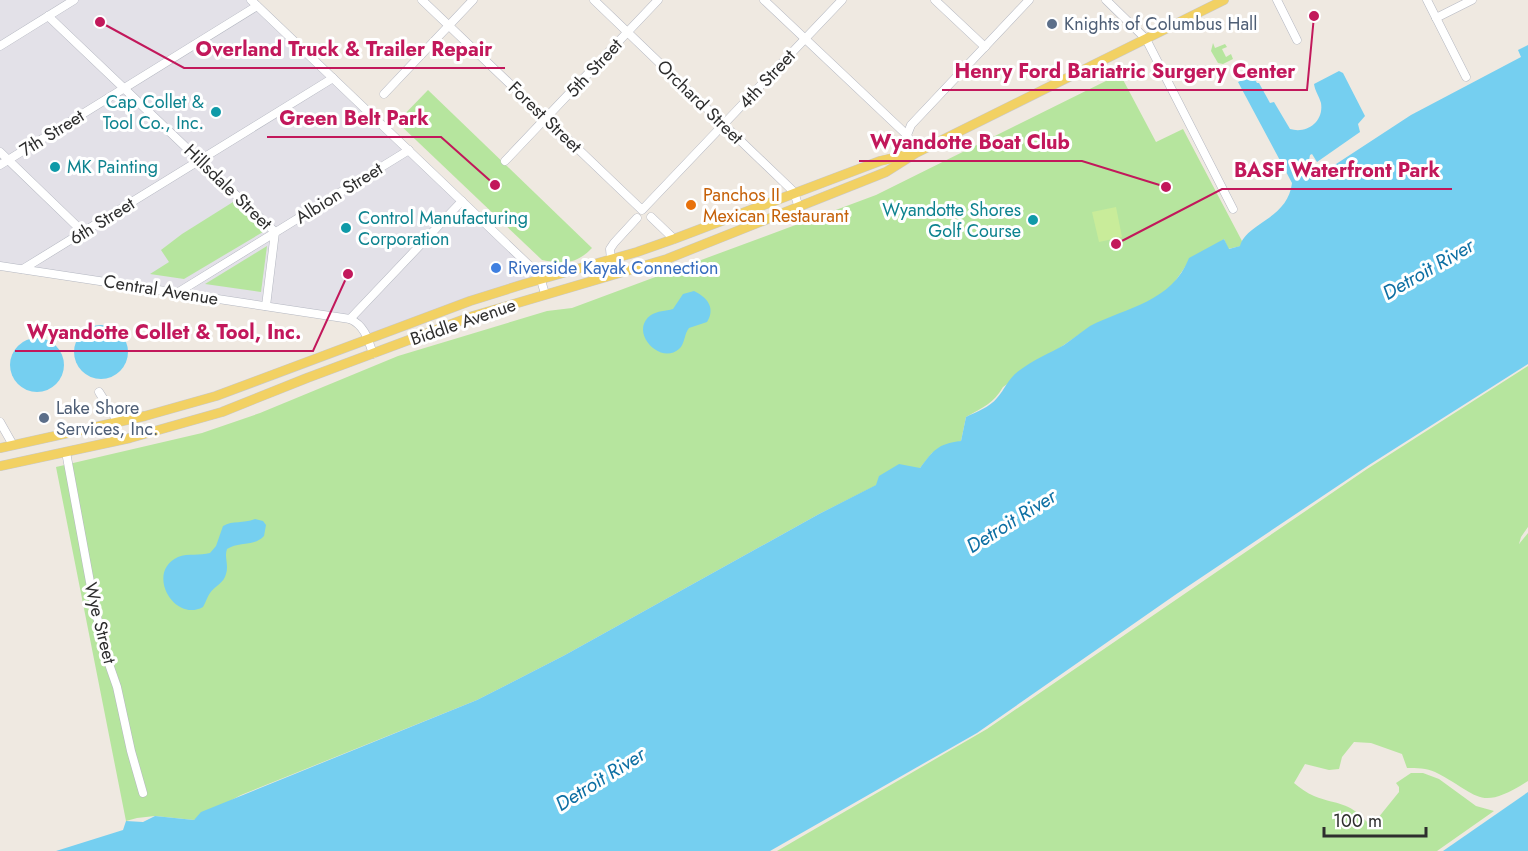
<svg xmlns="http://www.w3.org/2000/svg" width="1528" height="851" viewBox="0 0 1528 851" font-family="Jost,sans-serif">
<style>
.industrial{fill:#e3e1e8}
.green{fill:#b6e59e}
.pitch{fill:#c9ec9a}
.water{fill:#75cff0}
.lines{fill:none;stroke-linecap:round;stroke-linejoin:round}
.minor-casing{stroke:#b4b7c1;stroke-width:9}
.major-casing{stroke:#c9c9c9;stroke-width:10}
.minor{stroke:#fff;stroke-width:8}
.major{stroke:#f2d163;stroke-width:9}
.service-dot{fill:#5c6f8a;stroke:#fff;stroke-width:2}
.culture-dot{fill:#0f9aa8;stroke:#fff;stroke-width:2}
.food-dot{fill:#e8710a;stroke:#fff;stroke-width:2}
.shop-dot{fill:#3f7fe0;stroke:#fff;stroke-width:2}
.labels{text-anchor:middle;stroke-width:6;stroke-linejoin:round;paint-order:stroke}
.service-label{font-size:18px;fill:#4e5e75;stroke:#fff;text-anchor:start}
.street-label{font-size:18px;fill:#2e2e2e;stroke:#fff}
.culture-label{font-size:18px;fill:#0d838f;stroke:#fff;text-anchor:end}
.food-label{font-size:18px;fill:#c56008;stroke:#fff;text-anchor:start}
.shop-label{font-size:18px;fill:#366cbe;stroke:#fff;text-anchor:start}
.water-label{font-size:20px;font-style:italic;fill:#0d6fa3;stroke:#fff}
.leader{fill:none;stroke:#c2185b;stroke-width:2}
.callout-dot{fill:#c2185b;stroke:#fff;stroke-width:2}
.callout-label{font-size:20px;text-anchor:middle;font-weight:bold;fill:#c2185b;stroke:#fff;stroke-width:6;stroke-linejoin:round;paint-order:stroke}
</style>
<rect width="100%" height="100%" fill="#efe9e1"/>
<polygon class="industrial" points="0,0 251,0 541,280 368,339 358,323 0,266"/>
<g class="green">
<polygon points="1213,43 1215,48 1225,44 1227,47 1222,49 1226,57 1231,54 1233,59 1223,64 1218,63 1211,51"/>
<path d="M 1120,74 L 1156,142 L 1183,129 L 1242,241 L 1241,246 L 1228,249 L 1224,239 L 1185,267 L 1174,283 L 1164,293 L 1144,304 L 1090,327 L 1003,387 C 994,403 982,408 966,417 L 961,441 L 932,453 L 920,468 L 877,485 L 819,514 L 565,655 L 477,700 L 241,795 L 194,820 L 155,816 L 137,818 L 126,821 L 56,467 L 202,433 L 260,413 L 398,356 L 547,311 L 572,308 L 876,195 Z"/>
<path d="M 428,90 L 592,248 C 577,264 564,264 542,260 L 397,122 Z"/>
<polygon points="233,202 263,232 184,279 150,274 169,262 161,250 182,234"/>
<polygon points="267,246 261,292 205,284"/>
<path d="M 1528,366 L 1528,527 L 1521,537 L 1519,544 L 1528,533 L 1528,781 C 1478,813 1479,794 1435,772 C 1427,768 1416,768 1407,768 L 1402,754 L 1371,743 L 1354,742 L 1342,757 L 1339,769 L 1329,770 L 1305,764 L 1294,783 C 1300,788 1307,793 1314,796 C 1339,806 1347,800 1368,823 L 1378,818 L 1399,792 L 1399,787 L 1396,783 L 1411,773 L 1423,773 L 1439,779 L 1476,806 L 1494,811 L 1437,851 L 777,851 L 987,729 L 1367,469 Z"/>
</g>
<polygon class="pitch" points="1116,207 1122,237 1099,242 1092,212"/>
<g class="water">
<path d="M 1528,45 L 1528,364 L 1369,465 L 1175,595 L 977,733 L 770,851 L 56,851 L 123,830 L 126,821 L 143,822 L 155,816 L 194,820 L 201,812 L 477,700 L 565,655 L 819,514 L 876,485 L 879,476 L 899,464 L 920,468 C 934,450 937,444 961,441 L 966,417 C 976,412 990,407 997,398 C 1005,389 1009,377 1020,370 C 1033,360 1050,353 1064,345 C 1073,339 1081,332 1090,326 C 1127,307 1172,302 1189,258 L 1224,239 L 1229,249 L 1240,246 C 1246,223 1288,219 1292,183 L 1238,82 L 1252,75 L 1257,83 L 1259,83 L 1270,103 L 1274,102 L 1290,129 C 1307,134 1324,122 1321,103 C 1319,96 1315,91 1314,84 L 1339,71 L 1343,73 L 1365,116 L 1358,124 L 1360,132 L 1317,162 L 1312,154 L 1310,155 L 1309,160 L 1314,164 L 1313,168 L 1317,169 L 1333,166 L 1411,115 L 1521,57 L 1518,50 Z"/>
<path d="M 694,291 C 707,297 716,308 707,322 L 689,328 C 684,334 685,344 679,349 C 660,366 628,331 651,315 C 657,311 666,311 673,309 L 683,294 Z"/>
<circle cx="101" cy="352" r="27"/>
<circle cx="37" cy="365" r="27"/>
<path d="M 255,519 L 263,521 L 266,525 L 264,536 C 254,547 239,541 227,549 C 224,557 229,565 226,574 C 224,583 215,586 210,593 C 207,597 206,602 203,607 C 174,623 145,572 178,557 C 188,553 200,556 210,553 L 216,546 L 223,526 C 233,520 243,524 255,519 Z"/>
<polygon points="1528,792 1528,851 1443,851"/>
</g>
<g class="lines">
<g class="minor-casing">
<g id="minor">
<polyline points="251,0 534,270 541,280 545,294"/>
<polyline points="422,0 642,210 842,0"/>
<polyline points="594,0 794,192 799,208"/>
<polyline points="764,0 907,135 916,153"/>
<polyline points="935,0 985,47"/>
<polyline points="1106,0 1146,39 1233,209"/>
<polyline points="1277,0 1297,40"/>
<polyline points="1427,0 1466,77"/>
<polyline points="48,16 275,232 266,306"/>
<polyline points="1436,18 1472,0"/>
<polyline points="0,46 74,0"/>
<polyline points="384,94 473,0"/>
<polyline points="907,135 911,125 1029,0"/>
<polyline points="0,152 83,232"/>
<polyline points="505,161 658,0"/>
<polyline points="0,165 257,6"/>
<polyline points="651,217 674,239"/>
<polyline points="611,260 610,249 614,243 637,218"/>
<path d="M 0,266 L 350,319 C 365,326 368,339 373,354"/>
<polyline points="23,269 333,78"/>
<polyline points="177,293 409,150"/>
<polyline points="350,319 462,201"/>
<polyline points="99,392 118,422"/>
<polyline points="0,422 13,445"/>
<polyline points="66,452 95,609 109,664 117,687 131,751 143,793"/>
</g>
</g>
<g class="major-casing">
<g id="major">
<polyline points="0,448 145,416 216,396 470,301 524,284 637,252 674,239 880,161 910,154"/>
<polyline points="0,466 130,438 222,412 307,378 473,316 667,259 886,172 916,153 1224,0"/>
</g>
</g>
<use href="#minor" class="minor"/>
<use href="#major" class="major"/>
</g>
<g class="service-dot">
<circle cx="1052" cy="24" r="6"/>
<circle cx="44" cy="418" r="6"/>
</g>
<g class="culture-dot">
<circle cx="216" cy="112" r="6"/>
<circle cx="55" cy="167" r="6"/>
<circle cx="1033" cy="220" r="6"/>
<circle cx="346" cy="228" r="6"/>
</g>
<circle class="food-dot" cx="691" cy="205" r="6"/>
<circle class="shop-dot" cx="496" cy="268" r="6"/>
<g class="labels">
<g class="service-label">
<text x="1064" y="30">Knights of Columbus Hall</text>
<text x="56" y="414">Lake Shore<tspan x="56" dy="21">Services, Inc.</tspan></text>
</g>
<g class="street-label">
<text transform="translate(594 68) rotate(-47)" y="6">5th Street</text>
<text transform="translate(767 79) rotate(-47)" y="6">4th Street</text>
<text transform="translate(700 102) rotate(44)" y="6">Orchard Street</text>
<text transform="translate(545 117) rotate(44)" y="6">Forest Street</text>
<text transform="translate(52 133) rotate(-32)" y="6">7th Street</text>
<text transform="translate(228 187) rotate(44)" y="6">Hillsdale Street</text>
<text transform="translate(339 193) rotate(-32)" y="6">Albion Street</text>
<text transform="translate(102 221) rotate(-32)" y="6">6th Street</text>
<text transform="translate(161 290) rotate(9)" y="6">Central Avenue</text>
<text transform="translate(463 322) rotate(-19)" y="6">Biddle Avenue</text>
<text transform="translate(100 623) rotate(76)" y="6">Wye Street</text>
</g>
<g class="culture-label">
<text x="204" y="108">Cap Collet &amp;<tspan x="204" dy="21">Tool Co., Inc.</tspan></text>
<text x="67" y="173" text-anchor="start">MK Painting</text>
<text x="1021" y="216">Wyandotte Shores<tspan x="1021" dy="21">Golf Course</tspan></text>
<text x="358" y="224" text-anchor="start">Control Manufacturing<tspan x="358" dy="21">Corporation</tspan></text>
</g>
<g class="food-label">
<text x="703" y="201">Panchos II<tspan x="703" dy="21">Mexican Restaurant</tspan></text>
</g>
<g class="shop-label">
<text x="508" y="274">Riverside Kayak Connection</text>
</g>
<g class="water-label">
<text transform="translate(1428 269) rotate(-30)" y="7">Detroit River</text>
<text transform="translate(1011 521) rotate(-32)" y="7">Detroit River</text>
<text transform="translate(600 779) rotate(-32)" y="7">Detroit River</text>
</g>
</g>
<path class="leader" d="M100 22L184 68H505M1314 16L1307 90H942M495 185L441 137H267M1166 187L1082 161H859M1116 244L1222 189H1452M348 274L313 351H15"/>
<g class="callout-dot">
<circle cx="100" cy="22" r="6"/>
<circle cx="1314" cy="16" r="6"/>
<circle cx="495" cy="185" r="6"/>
<circle cx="1166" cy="187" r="6"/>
<circle cx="1116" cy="244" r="6"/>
<circle cx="348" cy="274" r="6"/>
</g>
<g class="callout-label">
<text x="344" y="56">Overland Truck &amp; Trailer Repair</text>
<text x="1125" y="78">Henry Ford Bariatric Surgery Center</text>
<text x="354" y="125">Green Belt Park</text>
<text x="970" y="149">Wyandotte Boat Club</text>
<text x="1337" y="177">BASF Waterfront Park</text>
<text x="164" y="339">Wyandotte Collet &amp; Tool, Inc.</text>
</g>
<path d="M1324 827v9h102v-9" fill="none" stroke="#2e2e2e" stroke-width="3"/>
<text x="1333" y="827" font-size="18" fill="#2e2e2e" stroke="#ffffff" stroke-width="4.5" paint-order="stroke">100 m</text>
</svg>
